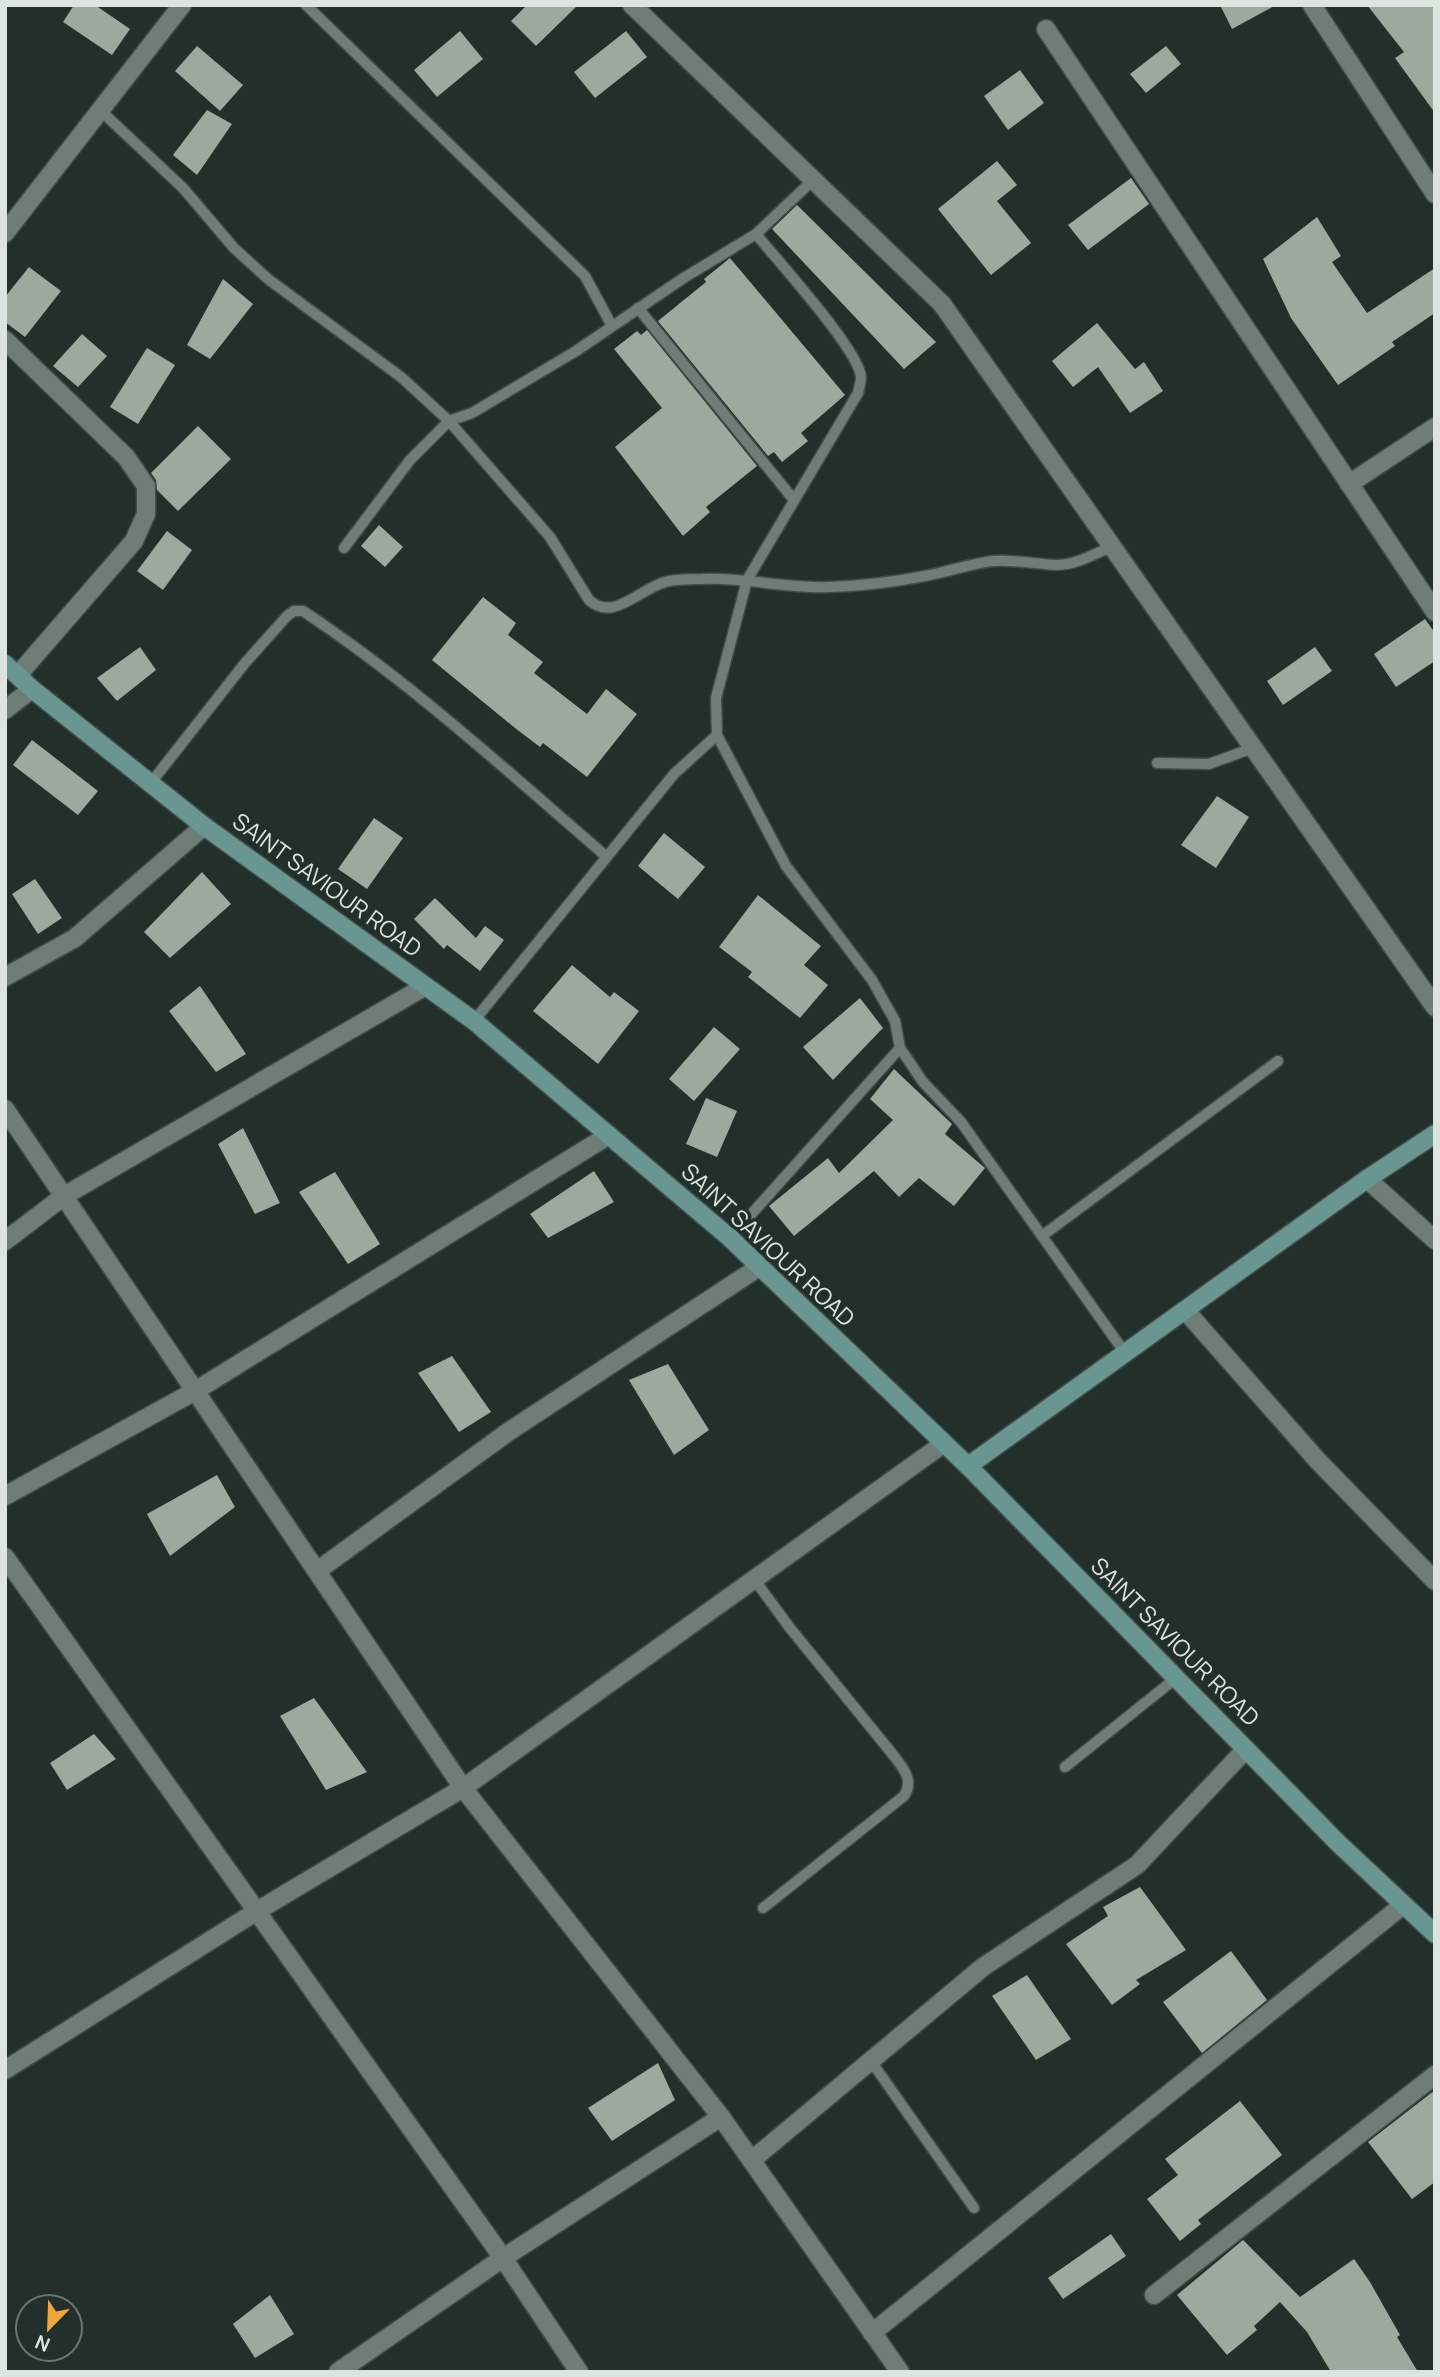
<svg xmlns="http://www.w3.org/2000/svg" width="1440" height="2377" viewBox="0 0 1440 2377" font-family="Manrope,sans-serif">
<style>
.building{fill:#9ca99f}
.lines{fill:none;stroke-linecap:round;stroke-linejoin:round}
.lane-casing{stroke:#414c49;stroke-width:13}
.street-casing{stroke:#414c49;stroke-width:21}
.secondary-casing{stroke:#414c49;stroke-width:21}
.lane{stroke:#6e7d77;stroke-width:10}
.street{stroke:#6e7d77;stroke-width:18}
.secondary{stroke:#699690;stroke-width:18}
.labels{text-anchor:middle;stroke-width:7;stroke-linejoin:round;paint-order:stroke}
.street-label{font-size:23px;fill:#dce4e1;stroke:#222f2b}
</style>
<rect width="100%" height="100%" fill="#222f2b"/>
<g class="building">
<polygon points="74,5 95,5 130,29 112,55 63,22"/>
<polygon points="527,5 578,5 536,46 511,21"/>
<polygon points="1220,5 1276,5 1232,29"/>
<polygon points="1367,5 1435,5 1435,113 1395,58 1404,52"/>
<polygon points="460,31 483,59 437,97 414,70"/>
<polygon points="626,31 647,57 595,98 574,72"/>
<polygon points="197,46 243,85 220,111 175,71"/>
<polygon points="1166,46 1181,64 1146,93 1130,74"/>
<polygon points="1020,70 1044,103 1008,130 984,96"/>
<polygon points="207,110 232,124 197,175 173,155"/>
<polygon points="997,161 1017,185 997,201 1031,243 991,275 938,209"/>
<polygon points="1131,178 1149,204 1088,250 1068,225"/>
<polygon points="797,205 936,342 904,369 772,229"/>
<polygon points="1317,217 1341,256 1332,262 1367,313 1435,268 1435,313 1392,342 1395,346 1338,385 1291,318 1263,259"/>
<polygon points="730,258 845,395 801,433 808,441 782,462 774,452 768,456 658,321 706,282 704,279"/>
<polygon points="29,267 61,291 25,337 5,322 5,297"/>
<polygon points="223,279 253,304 210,359 187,345"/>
<polygon points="1097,323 1135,369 1144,362 1163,391 1130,413 1098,367 1073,387 1052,361"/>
<polygon points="647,330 757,466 706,507 710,512 683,536 615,447 662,408 614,349 637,331 641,335"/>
<polygon points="82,334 107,356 78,387 53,366"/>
<polygon points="147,348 175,365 138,424 110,407"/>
<polygon points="198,426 231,459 178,511 157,490 156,480 151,473"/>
<polygon points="379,525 403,547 385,567 361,546"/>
<polygon points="167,531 192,550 163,590 137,571"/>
<polygon points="483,597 516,623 508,635 543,662 534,673 587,714 606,689 637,714 587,777 543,743 540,747 515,728 432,660"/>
<polygon points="1425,619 1435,633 1435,661 1396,687 1374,654"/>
<polygon points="140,647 156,670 117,701 97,678"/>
<polygon points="1315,647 1332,671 1283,705 1267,681"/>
<polygon points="32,740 98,791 78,815 13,765"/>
<polygon points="1217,796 1249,817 1216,868 1181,845"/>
<polygon points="374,818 403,838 367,889 338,869"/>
<polygon points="664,833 705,867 678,899 638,866"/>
<polygon points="202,872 231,904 170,958 144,932"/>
<polygon points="35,879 62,918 38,934 12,894"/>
<polygon points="758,895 821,946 804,965 828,985 800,1018 748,977 752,972 719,947"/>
<polygon points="435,898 476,938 485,926 504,940 480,971 447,945 444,949 414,919"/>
<polygon points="572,965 610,997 614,992 639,1011 598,1064 533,1011"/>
<polygon points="200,986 246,1054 216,1072 169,1011"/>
<polygon points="860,998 883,1028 833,1080 803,1047"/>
<polygon points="714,1027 740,1049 694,1101 669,1079"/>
<polygon points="894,1069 952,1124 945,1134 985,1168 954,1206 919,1178 899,1197 874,1171 794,1236 769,1206 828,1158 839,1173 893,1120 870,1099"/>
<polygon points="706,1098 737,1111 717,1157 686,1144"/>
<polygon points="243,1128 280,1203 255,1214 218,1144"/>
<polygon points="594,1171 614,1202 548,1238 530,1214"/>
<polygon points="335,1172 380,1244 348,1264 299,1192"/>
<polygon points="452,1356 491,1412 459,1432 418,1373"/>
<polygon points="668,1364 709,1430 674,1455 629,1380"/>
<polygon points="217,1475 235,1507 170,1556 147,1514"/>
<polygon points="314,1698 367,1772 326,1790 280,1716"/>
<polygon points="94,1734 116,1759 67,1790 50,1763"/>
<polygon points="1140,1887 1186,1950 1136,1980 1140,1984 1112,2005 1066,1944 1108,1916 1103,1907"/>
<polygon points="1231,1951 1267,2000 1202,2053 1163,2002"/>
<polygon points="1027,1975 1071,2039 1036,2060 992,1996"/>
<polygon points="658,2063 675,2100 612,2141 588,2108"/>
<polygon points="1435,2090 1435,2182 1412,2199 1368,2142"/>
<polygon points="1240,2101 1282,2155 1198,2220 1201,2224 1180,2241 1147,2199 1178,2175 1165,2159"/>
<polygon points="1111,2234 1126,2256 1063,2299 1048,2278"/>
<polygon points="1243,2240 1300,2297 1354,2259 1370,2282 1400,2335 1397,2337 1418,2372 1331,2372 1307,2332 1280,2302 1254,2326 1257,2330 1227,2355 1177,2295"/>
<polygon points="270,2295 294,2334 255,2358 233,2324"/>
</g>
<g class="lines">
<g class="lane-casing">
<g id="lane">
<polyline points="306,5 585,276 612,326"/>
<path d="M 100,110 L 183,188 L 234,248 L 268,279 L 401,377 L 449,421 L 550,537 L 589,600 C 613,622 638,590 665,582 C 676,579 690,579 702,579 C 745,577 786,589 829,587 C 860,586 894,582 925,576 C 947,572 970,564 992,561 C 1014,559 1035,564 1056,565 C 1076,565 1094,554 1111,547"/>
<path d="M 756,234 C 776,259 859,350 861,377 C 861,381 859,388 858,393 L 747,580 L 716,698 L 717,735 L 786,866 L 872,980 L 895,1021 L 900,1048 L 923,1082 L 961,1122 L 1125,1353"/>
<polyline points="638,308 794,500"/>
<polyline points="344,548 410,460 449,421 472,413 576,351 682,279 756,234 813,180"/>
<polyline points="1157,763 1209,764 1253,748"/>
<path d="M 150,784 L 245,663 L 287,616 L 294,611 L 303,611 C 412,683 508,772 607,857"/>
<polyline points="474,1021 674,774 717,735"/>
<polyline points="1042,1236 1278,1061"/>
<polyline points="730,1238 900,1048"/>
<path d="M 754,1579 L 790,1628 L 894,1756 C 904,1769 914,1781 904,1796 L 763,1908"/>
<polyline points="1065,1767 1176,1678"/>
<polyline points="871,2061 974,2208"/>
</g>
</g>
<g class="street-casing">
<g id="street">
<polyline points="632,5 942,304 1435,1007"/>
<polyline points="1312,5 1435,194"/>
<polyline points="1046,29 1435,612"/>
<polyline points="5,233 182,5"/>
<polyline points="5,340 126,457 146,486 146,514 134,541 18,675"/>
<polyline points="1349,484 1435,427"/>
<polyline points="5,710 32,689"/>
<polyline points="5,977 75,938 204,826"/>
<polyline points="5,1109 463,1788 721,2117 900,2372"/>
<polyline points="1367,1179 1435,1240"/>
<polyline points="5,1241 64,1196 424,987"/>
<polyline points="1185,1310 1318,1461 1435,1581"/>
<polyline points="5,1496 195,1391 609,1135"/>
<polyline points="5,1557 503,2258 579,2372"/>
<polyline points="317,1571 508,1432 759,1267"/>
<polyline points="5,2070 257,1911 463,1788 943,1444"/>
<polyline points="752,2160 983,1967 1137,1865 1246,1749"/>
<polyline points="1154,2295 1435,2075"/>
<polyline points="872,2333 1403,1905"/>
<polyline points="338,2372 503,2258 721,2117"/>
</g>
</g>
<g class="secondary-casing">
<g id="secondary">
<polyline points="5,664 32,689 204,826 474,1021 730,1238 968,1466 1338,1843 1435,1934"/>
<polyline points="968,1466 1367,1179 1435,1134"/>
</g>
</g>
<use href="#lane" class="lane"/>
<use href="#street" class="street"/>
<use href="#secondary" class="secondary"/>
</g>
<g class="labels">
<g class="street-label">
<text transform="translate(327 885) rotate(36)" y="8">SAINT SAVIOUR ROAD</text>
<text transform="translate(768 1245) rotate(43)" y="8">SAINT SAVIOUR ROAD</text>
<text transform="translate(1175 1642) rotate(45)" y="8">SAINT SAVIOUR ROAD</text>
</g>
</g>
<rect width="1440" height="2377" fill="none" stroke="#dce4e1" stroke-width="14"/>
<g transform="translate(49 2328) rotate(203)"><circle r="33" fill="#222f2b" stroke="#6c7774" stroke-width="2"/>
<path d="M0-5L12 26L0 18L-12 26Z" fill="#efa73d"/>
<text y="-10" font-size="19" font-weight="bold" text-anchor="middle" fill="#dce4e1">N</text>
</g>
</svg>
